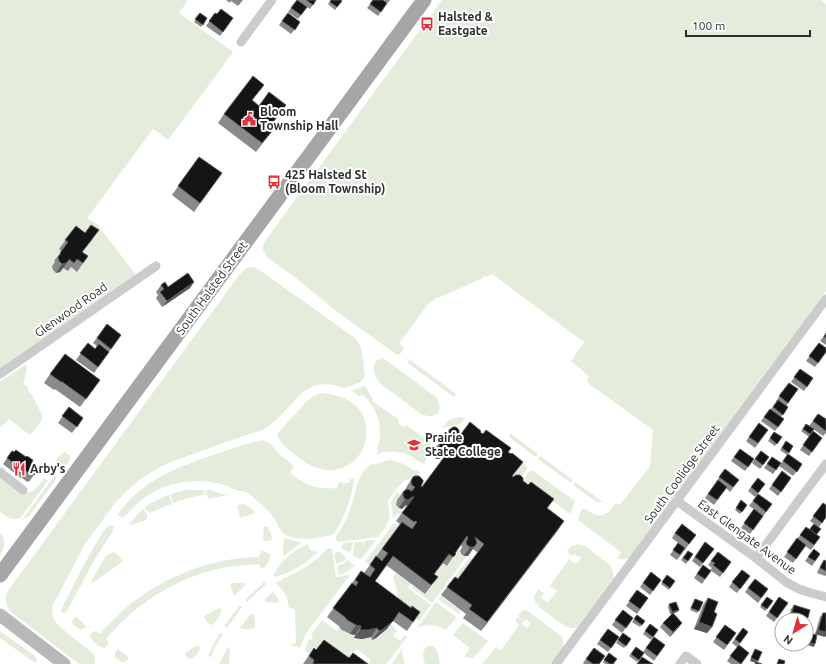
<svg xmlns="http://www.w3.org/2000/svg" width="826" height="664" viewBox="0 0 826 664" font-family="Ubuntu,sans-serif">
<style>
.green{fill:#e4ecdc}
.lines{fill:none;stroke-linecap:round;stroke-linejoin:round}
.minor{stroke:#cbcbcb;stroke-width:9}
.secondary{stroke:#b8b8b8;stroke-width:13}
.primary{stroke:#a6a6a6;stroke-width:15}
.wall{fill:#8a8a8a}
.shaded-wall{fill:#5b5b5b}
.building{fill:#151515;stroke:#5b5b5b}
.labels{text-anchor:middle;stroke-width:4;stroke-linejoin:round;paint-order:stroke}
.poi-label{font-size:12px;font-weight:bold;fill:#2e2e2e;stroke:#fff;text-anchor:start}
.street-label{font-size:12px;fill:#2e2e2e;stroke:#fff}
</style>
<rect width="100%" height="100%" fill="#fff"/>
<g class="green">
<polygon points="0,0 188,0 179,13 233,52 168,140 153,129 87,218 97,224 136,275 0,371"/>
<path d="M 442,0 L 821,0 L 826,4 L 826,291 L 629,558 L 624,559 L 619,559 L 618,557 L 621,552 L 578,520 L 581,510 L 586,509 C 600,520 606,516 616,503 L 620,505 L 650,466 L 653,430 L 588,383 L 587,380 L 589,376 L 571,361 L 584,342 L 492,274 L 486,277 L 484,276 L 483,278 L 438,298 L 435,298 L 434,300 L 429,303 L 399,343 L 404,348 L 400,354 L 397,355 L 335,310 L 296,278 L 267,257 L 263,249 L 263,245 L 265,241 Z"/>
<path d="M 253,267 L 258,269 L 355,338 C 364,347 363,364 365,376 L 361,382 L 344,388 L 334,385 L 324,384 L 313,386 L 303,392 L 277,419 L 265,429 L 226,442 L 171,462 L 155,470 L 139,480 L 132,486 L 115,503 L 85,544 L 53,605 C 52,609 52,613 53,618 C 57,627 83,645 92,652 C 95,656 96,660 94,664 L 79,664 L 11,612 C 5,606 5,599 7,592 L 240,274 L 246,268 Z"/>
<path d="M 382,358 L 386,360 L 436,397 C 445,412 436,420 421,414 L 381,384 C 375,378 371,368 376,361 Z"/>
<polygon points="409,359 456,394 454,397 409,364 408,363"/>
<polygon points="25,365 27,367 26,374 23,384 28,387 28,391 32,395 42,415 42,420 30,435 9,419 5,424 3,424 0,428 0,382"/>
<path d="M 364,386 C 367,388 370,395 373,399 L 372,401 L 399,420 L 398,423 L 404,427 L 406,425 L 431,443 L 427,450 L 426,461 L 425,461 L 425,464 C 419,463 416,459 411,456 C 400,451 388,450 377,454 C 377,447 380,441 380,435 C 381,419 374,405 363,395 L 359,396 L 352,391 Z"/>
<path d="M 320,393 C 334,394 347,397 357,407 C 375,426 367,459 342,468 C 327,473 315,469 302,460 C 293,453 280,445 277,434 L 308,400 L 314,396 Z"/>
<polygon points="459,417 465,418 460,424 442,428 449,420"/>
<polygon points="510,433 538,454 536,457 510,438 509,436"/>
<polygon points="483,434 527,466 527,469 521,478 510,481 517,469"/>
<path d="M 263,440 L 270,443 L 279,454 L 294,466 L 290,472 C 302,485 319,490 337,488 L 338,483 L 342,482 L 343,484 L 350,482 L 349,480 L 353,478 L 354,479 C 352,498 344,519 333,535 C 318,537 302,542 288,536 C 280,533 278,523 273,517 C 270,512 265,508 261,504 C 256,500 250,493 243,491 C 242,491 240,491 238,491 C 233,489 229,486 224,485 C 198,477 167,482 145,497 C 137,503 130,511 123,518 L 118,515 C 120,510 125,505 129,501 C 152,476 184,465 216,454 C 231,449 247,443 263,440 Z"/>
<polygon points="65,452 70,456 71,459 66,466 61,466 55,461 59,456"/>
<polygon points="540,456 573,480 571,483 538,459"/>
<path d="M 390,460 C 400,462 407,465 415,471 L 416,470 L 420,472 C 417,479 409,477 404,481 C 397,486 393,495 388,501 L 389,502 L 387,504 L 389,505 L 388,507 L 389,509 L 388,510 L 390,512 L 389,514 L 390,515 L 389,517 L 390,519 L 386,524 L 387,525 L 378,537 L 338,542 L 335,538 C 342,529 347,518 351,507 C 357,491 356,474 372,464 L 373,465 L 386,461 Z"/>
<path d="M 532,470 L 575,501 L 570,514 L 545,495 L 525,484 C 525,478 526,472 532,470 Z"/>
<polygon points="55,475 56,478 55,481 29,516 22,520"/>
<path d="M 0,477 L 24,493 C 34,493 38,486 44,478 L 48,481 L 21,517 C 13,522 7,517 0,512 Z"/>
<polygon points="575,482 602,501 601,502 598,503 573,485"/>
<polygon points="185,490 204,490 204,494 205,494 206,490 209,490 227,495 209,499 206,494 185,499 173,503 170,494"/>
<polygon points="397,492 402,496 397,499 396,505 397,507 403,512 400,515 397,513 394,518 392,516 393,515 392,513 393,511 391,510 393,508 391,507 392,505 390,503 392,502 391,501"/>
<polygon points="168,495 169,495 172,504 149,513 144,508 151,503"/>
<polygon points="244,504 252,509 255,513 240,518 237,506 238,505"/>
<polygon points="143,509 147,514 147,519 141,522 129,525 129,524"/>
<polygon points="394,523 398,527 370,565 365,562"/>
<path d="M 110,525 L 114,527 L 113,531 L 96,557 L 67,611 L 65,613 L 63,613 L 61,611 L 62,608 C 73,586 84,563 97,542 C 101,536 104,528 110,525 Z"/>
<path d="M 265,526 L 267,526 C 269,530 273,535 271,540 L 267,541 L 264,541 L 263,539 L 264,527 Z"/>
<path d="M 0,533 L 2,535 C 6,542 4,549 0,556 Z"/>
<polygon points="284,538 300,542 301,543 284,556 283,554"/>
<polygon points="376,540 361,559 361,558 360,559 353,555 355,542 357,542 357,543 359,542 363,542 364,547 364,541"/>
<polygon points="353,542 352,547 350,553 341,548 343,543"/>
<path d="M 308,544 C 309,550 313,552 318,552 C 306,563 290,574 274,577 L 274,574 C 282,560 293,550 308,544 Z"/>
<polygon points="578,544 585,546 610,565 612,568 614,578 577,628 570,628 565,626 540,608 535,601 534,597 538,589 544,593 541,598 548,603 557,591 551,587 549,587 570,558 570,560 576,564 581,558 574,554 572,556 567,551 571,546"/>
<path d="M 328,548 L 332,549 L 336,577 L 350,575 L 309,629 L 304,638 L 300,648 L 297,646 L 292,646 L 291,644 L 296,643 L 295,609 L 289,608 C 287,596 285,590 275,583 L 281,581 L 282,579 C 299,572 316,562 328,548 Z"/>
<polygon points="459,549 460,550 460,554 464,556 467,556 432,603 412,588 413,586 425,594 432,586 429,581 443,563 447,566 450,563 449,562"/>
<path d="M 261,551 L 266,552 L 271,555 L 269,561 L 264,568 L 261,568 L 259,564 C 244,565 228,566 213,570 C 172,581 133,606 106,639 L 109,643 L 105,648 C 100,648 90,641 90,635 L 93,632 L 95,631 L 100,634 C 105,628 111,622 117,616 C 155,580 207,558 259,557 Z"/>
<polygon points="339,551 346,558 344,561 336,564 334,554"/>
<polygon points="113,552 118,555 122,560 122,562 91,584 94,576 106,556"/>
<polygon points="471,558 473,559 455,584 450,583 468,559"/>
<polygon points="348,560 351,563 351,564 352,564 355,566 346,572 339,575 337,566 343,564"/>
<path d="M 396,573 L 411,584 L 408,588 L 431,605 L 419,621 L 396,604 C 400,595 396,586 393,577 Z"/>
<polygon points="264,582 266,584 247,602 245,600"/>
<polygon points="232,583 245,583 246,584 234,596 230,585"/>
<polygon points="273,592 278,598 279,602 275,603 266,602 265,602 265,599"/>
<polygon points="441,596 461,611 459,614 438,599"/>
<path d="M 436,602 L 456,617 L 456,618 L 446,630 C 437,624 427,624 417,628 Z"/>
<polygon points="240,605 242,607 227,628 224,626"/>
<path d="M 220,608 C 221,609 221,610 221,611 C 222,614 214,624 212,625 C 208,624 204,620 204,616 L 215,610 Z"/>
<polygon points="525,610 528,611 561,636 563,640 564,647 551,664 482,664 496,647 500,650 502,649 519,625 516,621 517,617 523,621 523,622 522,624 527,628 531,623 526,619 524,621 518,616 522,611"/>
<path d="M 252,614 L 254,614 L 255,621 L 255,627 C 249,630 245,630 240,628 L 249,616 Z"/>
<polygon points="75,617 77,617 86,626 86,627 81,630 74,626 72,622"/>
<path d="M 322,620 L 337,631 L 340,628 L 348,634 L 354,635 L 354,639 L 363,639 L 371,637 L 372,640 C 380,637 386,632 391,625 L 397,630 L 393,636 L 399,640 L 401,640 L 404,635 L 407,637 L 386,664 L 368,664 L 371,660 L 357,649 L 353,653 L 349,651 L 351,653 L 352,659 L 357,664 L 311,654 L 308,653 L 305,650 L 309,639 L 311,640 L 313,637 L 311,635 Z"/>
<polygon points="463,623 488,641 476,655 472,658 464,657 470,648 453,635"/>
<polygon points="0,631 35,656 37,660 35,663 0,638"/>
<polygon points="220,633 223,634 216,645 211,657 208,656 214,643"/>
<path d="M 198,645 L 200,648 C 199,653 195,657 190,659 L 186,657 L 185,653 L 194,647 Z"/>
<path d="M 429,646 C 439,646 438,656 440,664 L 425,664 C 423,657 421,649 429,646 Z"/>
<polygon points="228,647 229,647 230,649 229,664 219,664"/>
<polygon points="403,647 402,651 404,664 392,664"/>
<polygon points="118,649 128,657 128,659 125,662 121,662 115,657 115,653"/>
</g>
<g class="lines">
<g class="minor">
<polyline points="241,42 272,0"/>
<polyline points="0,374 156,266"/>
<polyline points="0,472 23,490"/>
<polyline points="677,501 756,558 786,582 799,589 811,593 826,597"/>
<polyline points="756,558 826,464"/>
<polyline points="556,664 826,299"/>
<polyline points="680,664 686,656 697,664"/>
</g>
<polyline class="secondary" points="0,615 64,664"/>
<polyline class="primary" points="0,575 424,0"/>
</g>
<g class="wall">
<polygon points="226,0 243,0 238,6 231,1 230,3"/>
<polygon points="297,0 316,0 310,9 307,7 298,19 288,12"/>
<polygon points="331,0 342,1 335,10 328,4"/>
<polygon points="373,0 387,3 378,16 367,8"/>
<polygon points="384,0 390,0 388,3"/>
<polygon points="200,13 207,18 201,27 194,22"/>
<polygon points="215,13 217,14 233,18 220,36 206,26"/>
<polygon points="288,13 300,22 291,34 279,25"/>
<polygon points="252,100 259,106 286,105 270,127 273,130 256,152 218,123 224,114"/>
<polygon points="199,157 222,173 194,212 172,195"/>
<polygon points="76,226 93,239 82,252 88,256 77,272 71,267 68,271 63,268 60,272 56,273 53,270 52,266 55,262 54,261 62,251 59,249"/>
<polygon points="194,282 190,288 162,307 156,298 158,295 156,292 161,285 168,287"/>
<polygon points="107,324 121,335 94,373 76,360 88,343 95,349 97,346 93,343"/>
<polygon points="826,333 826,345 820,341"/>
<polygon points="819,343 826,352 815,367 806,361"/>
<polygon points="800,369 813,378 804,391 791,382"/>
<polygon points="50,374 100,380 80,407 55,389 54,390 44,383"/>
<polygon points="789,383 798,389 786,406 788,407 781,417 784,419 775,431 761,421 770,409 771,409 777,401 776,401"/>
<polygon points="69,407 83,418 72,433 58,423"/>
<polygon points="818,414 826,419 826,433 823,436 809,426"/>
<polygon points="759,423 768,430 755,448 746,441"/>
<polygon points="806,424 814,429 809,437 801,431"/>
<polygon points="449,430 458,438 480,432 508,452 512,476 523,481 547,509 558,530 481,631 463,618 466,614 441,595 455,577 458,579 478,553 473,549 468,556 464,556 461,554 460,551 462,547 461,545 447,566 443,563 434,574 438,577 425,594 386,565 375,581 411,608 420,612 407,631 393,621 387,629 376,638 372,640 371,637 362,639 354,638 355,635 350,634 342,630 339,627 340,627 327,617 361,571 364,573 400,524 396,521 407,506 406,505 402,509 399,508 396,505 397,500 403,492 405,490 407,486 413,477 422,487 444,457 443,456 439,459 436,459 433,456 433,451 440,442 443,440"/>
<polygon points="813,431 822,438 809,456 800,450"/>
<polygon points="774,432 782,437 775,446 768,441"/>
<polygon points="786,441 793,446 787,455 780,450"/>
<polygon points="740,449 754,459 745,471 731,461"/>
<polygon points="12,451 32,462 33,465 38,469 29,482 28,481 27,482 21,477 21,478 3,464"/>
<polygon points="761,451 769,457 760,469 752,463"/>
<polygon points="788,454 802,464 793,476 779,466"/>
<polygon points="772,457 781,463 773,474 764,468"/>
<polygon points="725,469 739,480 730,492 726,488 714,505 705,498"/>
<polygon points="782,471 791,478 778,496 769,489"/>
<polygon points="751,487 762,488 755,497 748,491"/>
<polygon points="758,494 772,504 750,534 741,528 754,509 749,506"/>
<polygon points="741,500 747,505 740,514 735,510"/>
<polygon points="823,503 826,517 819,527 816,535 820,537 811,550 805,546 793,563 784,557 806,527 809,530 814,524 810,521"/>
<polygon points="675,533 696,535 677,560 670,555 678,543 682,546 672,538"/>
<polygon points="705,542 714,549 700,567 692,561"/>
<polygon points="814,549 820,554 812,566 805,561"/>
<polygon points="688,551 693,554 686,564 681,560"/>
<polygon points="718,552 731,562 720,577 710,570 712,568 708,565"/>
<polygon points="824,560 826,561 826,575 825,576 817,573 821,564"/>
<polygon points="703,565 711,571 702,584 694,578"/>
<polygon points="742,570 750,576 737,593 729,587"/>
<polygon points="651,572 661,580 650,595 640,587"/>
<polygon points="667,575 675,581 669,590 661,584"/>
<polygon points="755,579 768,589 758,603 745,592"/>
<polygon points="637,590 648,598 637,614 626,606"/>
<polygon points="767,597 773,601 765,611 760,607"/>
<polygon points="779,597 788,603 774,622 766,616"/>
<polygon points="708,598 714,612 712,627 707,633 694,629 703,605"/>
<polygon points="695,599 699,611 697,613 690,610"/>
<polygon points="669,604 679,610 677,612 673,614 682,623 679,627 670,637 660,627 663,623 672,614 670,614 668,607"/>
<polygon points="794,605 806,622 782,620 782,630 779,629 781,620 783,618 788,619 791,609"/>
<polygon points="623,610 633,618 622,633 612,625"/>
<polygon points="823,613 825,637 815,634 820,617"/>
<polygon points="637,615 645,621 640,627 632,622"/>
<polygon points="650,624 658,630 651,640 643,634"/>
<polygon points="725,625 736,633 724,650 713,642"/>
<polygon points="743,628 748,632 739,645 741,664 731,664 727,661 737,647 732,643"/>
<polygon points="608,629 619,637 608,652 597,644"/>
<polygon points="623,633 631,639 624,648 616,643"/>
<polygon points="654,637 665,645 654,661 644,653 637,662 629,656 636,647 643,652"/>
<polygon points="314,648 316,650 349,658 368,664 303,664"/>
<polygon points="594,648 600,664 584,664 583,663"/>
<polygon points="609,653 613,664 605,664 603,662"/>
</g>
<g class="shaded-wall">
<polygon points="286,105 267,130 261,134 271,121"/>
<polygon points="69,260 60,272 56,273 62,264"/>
<polygon points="194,282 190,288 162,307 167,301"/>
<polygon points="449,447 443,456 439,459 436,459 442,450"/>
<polygon points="412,497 414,497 408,506 406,505 402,509 399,508 405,499"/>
<polygon points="564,521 558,530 481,631 487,622"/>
<polygon points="470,547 474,547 468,556 464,556"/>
<polygon points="679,610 677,612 670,614 672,612"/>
<polygon points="399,612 387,629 376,638 372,640 379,631"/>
<polygon points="791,616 805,620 788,620"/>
<polygon points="699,622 712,627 707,633 694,629"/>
<polygon points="682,623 679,627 670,637 673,632"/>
<polygon points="356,625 361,626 355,635 350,634"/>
<polygon points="780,627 782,627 782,630 779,629"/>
<polygon points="377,628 371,637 362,639 354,638 360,630"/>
<polygon points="818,630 826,632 826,636 825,637 815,634"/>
<polygon points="806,642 815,644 814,647 804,644 806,644"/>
<polygon points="751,658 758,661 756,663 750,661"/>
</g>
<g class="building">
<polygon points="297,0 307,7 301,15 291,8"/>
<polygon points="306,0 316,0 313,5"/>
<polygon points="331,0 341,0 342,1 337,7 330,2"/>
<polygon points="373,0 383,0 387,3 381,12 370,4"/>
<polygon points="221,9 233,18 223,32 209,21 215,13 217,14"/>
<polygon points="200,13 207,18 203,25 195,19"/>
<polygon points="288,13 300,22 295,30 282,21"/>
<polygon points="253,76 264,85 252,100 259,106 269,92 286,105 273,122 271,121 267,126 273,130 262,143 224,114"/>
<polygon points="199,157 222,173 200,203 178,186"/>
<polygon points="91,225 99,230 82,252 88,256 83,263 77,259 74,263 69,259 69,260 66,263 62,264 59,261 58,257 61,253 60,253 68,242 65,240 76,226 85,233"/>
<polygon points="188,273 194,282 167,301 160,292 164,289 161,285 165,282 168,287"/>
<polygon points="107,324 121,335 111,349 97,338"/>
<polygon points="826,333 826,338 824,337"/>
<polygon points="88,343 95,349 99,344 109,352 98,367 80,353"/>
<polygon points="819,343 826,348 826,352 818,363 809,356"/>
<polygon points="65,354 100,380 86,399 61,381 61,382 50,374"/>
<polygon points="800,369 813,378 807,387 794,377"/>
<polygon points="789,383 798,389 788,403 779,396"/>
<polygon points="778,400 788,407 783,415 773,407"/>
<polygon points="69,407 83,418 77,427 62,416"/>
<polygon points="770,409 784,419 778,427 764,417"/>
<polygon points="818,414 826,419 826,431 813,421"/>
<polygon points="470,422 481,431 480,432 483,434 486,430 511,448 508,452 511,454 512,453 523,462 512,476 513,477 516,475 520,475 523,478 523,481 526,483 528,485 531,482 554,499 547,508 564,521 487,622 469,609 472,605 447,587 455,577 458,579 484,544 475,537 477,543 474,547 470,547 467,545 466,542 468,538 467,536 455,553 456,554 453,557 449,554 434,574 438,577 431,585 393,556 375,581 411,608 412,606 420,612 413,622 399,612 393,621 382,630 379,631 377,628 368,630 360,630 361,626 356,625 349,621 346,619 346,618 333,608 352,583 356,586 358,582 355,580 361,571 370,577 375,569 370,565 376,556 382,561 388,553 382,549 402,522 412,529 417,522 415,521 414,522 402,513 414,497 412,497 408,500 405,499 403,496 403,492 407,489 412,491 415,487 412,485 411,481 413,477 415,476 419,476 423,480 423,482 421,486 422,487 451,448 449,447 446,451 442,450 439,447 440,442 442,440 445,440 449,442 452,438 449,434 449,430 453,427 456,427 459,430 459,434 457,437 458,438"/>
<polygon points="759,423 768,430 758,443 749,437"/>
<polygon points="806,424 814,429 810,434 803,429"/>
<polygon points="813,431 822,438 812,452 803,445"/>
<polygon points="774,432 782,437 777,444 770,438"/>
<polygon points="786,441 793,446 789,453 782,448"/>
<polygon points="740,449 754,459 748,467 734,457"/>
<polygon points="16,450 26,457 27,456 33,460 32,462 34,463 33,465 38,469 34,475 32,474 32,475 26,471 25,472 7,458 12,451 14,452"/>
<polygon points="761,451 769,457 763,465 755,459"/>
<polygon points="788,454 802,464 797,472 783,461"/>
<polygon points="772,457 781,463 776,470 767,464"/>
<polygon points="725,469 739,480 733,487 719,477"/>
<polygon points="782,471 791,478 781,492 772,485"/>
<polygon points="758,478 765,484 758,493 751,487"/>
<polygon points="718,480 727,487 717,500 708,494"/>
<polygon points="758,494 772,504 766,512 753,501"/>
<polygon points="741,500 747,505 742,512 736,508"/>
<polygon points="823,503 826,505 826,517 822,523 813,516"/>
<polygon points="754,509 763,516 753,530 744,523"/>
<polygon points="682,524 696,535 689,544 675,533"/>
<polygon points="814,524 821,529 816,535 809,530"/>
<polygon points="806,527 820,537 814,545 800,535"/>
<polygon points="797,538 806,545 796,559 787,552"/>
<polygon points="705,542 714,549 703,563 695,557"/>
<polygon points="678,543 685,548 680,555 673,550"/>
<polygon points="814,549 820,554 815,561 808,557"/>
<polygon points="688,551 693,554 688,561 683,558"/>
<polygon points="718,552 731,562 723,573 713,565 715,563 711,561"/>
<polygon points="824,560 826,561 826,571 820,568"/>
<polygon points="703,565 711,571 705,579 697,574"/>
<polygon points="742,570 750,576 740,589 732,582"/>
<polygon points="651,572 661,580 653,591 643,583"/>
<polygon points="667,575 675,581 670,588 662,582"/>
<polygon points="755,579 768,589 761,598 748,588"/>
<polygon points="637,590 648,598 640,609 629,601"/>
<polygon points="767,597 773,601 767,609 761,605"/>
<polygon points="779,597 788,603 777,618 769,612"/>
<polygon points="708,598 718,602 714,612 717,614 712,627 699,622"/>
<polygon points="695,599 703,602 699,611 691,608"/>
<polygon points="676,602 679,610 672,612 669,604"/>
<polygon points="794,605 810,610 807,621 791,616"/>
<polygon points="623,610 633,618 626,628 615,620"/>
<polygon points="673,613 682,623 673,632 663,623"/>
<polygon points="823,613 826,613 826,632 818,630"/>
<polygon points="637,615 645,621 642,625 634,619"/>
<polygon points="783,618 791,620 782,620"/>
<polygon points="650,624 658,630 653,637 645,631"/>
<polygon points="725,625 736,633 727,645 716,637"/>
<polygon points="743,628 748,632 740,643 735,639"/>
<polygon points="608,629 619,637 611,648 600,640"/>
<polygon points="623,633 631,639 626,646 618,640"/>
<polygon points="808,633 817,635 815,644 806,642"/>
<polygon points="654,637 665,645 657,656 646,648"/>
<polygon points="324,640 349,658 353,653 368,664 313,664 314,660 309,656 314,648 316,650"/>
<polygon points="739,645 749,653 741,664 730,656"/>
<polygon points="636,647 644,653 639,660 631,654"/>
<polygon points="594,648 605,656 599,664 593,664 586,659"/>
<polygon points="755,649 762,652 758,661 751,658"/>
<polygon points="609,653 617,659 613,664 610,664 604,660"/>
<polygon points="642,657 653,664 637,664"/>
<polygon points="779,659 785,661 784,664 777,664"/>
<polygon points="756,662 762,664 755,664"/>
</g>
<defs>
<g id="bus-bare" transform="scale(1.08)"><path d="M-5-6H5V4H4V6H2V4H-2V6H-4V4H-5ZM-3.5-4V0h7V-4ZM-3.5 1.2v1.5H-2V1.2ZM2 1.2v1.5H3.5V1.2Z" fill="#e43239" stroke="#fff" stroke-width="2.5" paint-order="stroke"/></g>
<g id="civic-bare" transform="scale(1.08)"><path d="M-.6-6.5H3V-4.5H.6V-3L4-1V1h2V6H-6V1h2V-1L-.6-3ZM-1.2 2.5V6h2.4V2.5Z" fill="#e43239" stroke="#fff" stroke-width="2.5" paint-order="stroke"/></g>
<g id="university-bare" transform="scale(1.08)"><path d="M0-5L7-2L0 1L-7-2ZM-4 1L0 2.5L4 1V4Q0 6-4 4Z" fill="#e43239" stroke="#fff" stroke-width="2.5" paint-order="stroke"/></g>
<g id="restaurant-bare" transform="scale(1.08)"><path d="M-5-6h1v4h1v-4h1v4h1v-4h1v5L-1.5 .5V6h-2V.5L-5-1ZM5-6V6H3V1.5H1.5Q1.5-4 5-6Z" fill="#e43239" stroke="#fff" stroke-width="2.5" paint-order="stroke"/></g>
</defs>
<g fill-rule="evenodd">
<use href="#bus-bare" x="427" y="24"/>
<use href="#civic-bare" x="249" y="119"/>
<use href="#bus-bare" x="274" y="182"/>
<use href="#university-bare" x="414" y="445"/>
<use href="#restaurant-bare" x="19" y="469"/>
</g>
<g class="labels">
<g class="poi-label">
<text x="438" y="21">Halsted &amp;<tspan x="438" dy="14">Eastgate</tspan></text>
<text x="260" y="116">Bloom<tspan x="260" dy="14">Township Hall</tspan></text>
<text x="285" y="179">425 Halsted St<tspan x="285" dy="14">(Bloom Township)</tspan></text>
<text x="425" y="442">Prairie<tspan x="425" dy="14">State College</tspan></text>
<text x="30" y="473">Arby's</text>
</g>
<g class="street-label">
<text transform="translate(212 288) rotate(-54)" y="4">South Halsted Street</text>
<text transform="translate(71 310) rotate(-35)" y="4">Glenwood Road</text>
<text transform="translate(682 474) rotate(-54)" y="4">South Coolidge Street</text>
<text transform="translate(747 537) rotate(36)" y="4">East Glengate Avenue</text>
</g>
</g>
<g transform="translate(794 632) rotate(217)"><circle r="19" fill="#ffffff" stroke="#ababab"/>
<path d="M0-3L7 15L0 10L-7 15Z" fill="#e43239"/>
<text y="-6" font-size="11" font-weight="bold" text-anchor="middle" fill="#2e2e2e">N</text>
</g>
<path d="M686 30v6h124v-6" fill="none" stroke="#2e2e2e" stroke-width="2"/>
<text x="692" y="30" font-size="12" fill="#2e2e2e" stroke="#ffffff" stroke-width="3" paint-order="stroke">100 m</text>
</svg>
